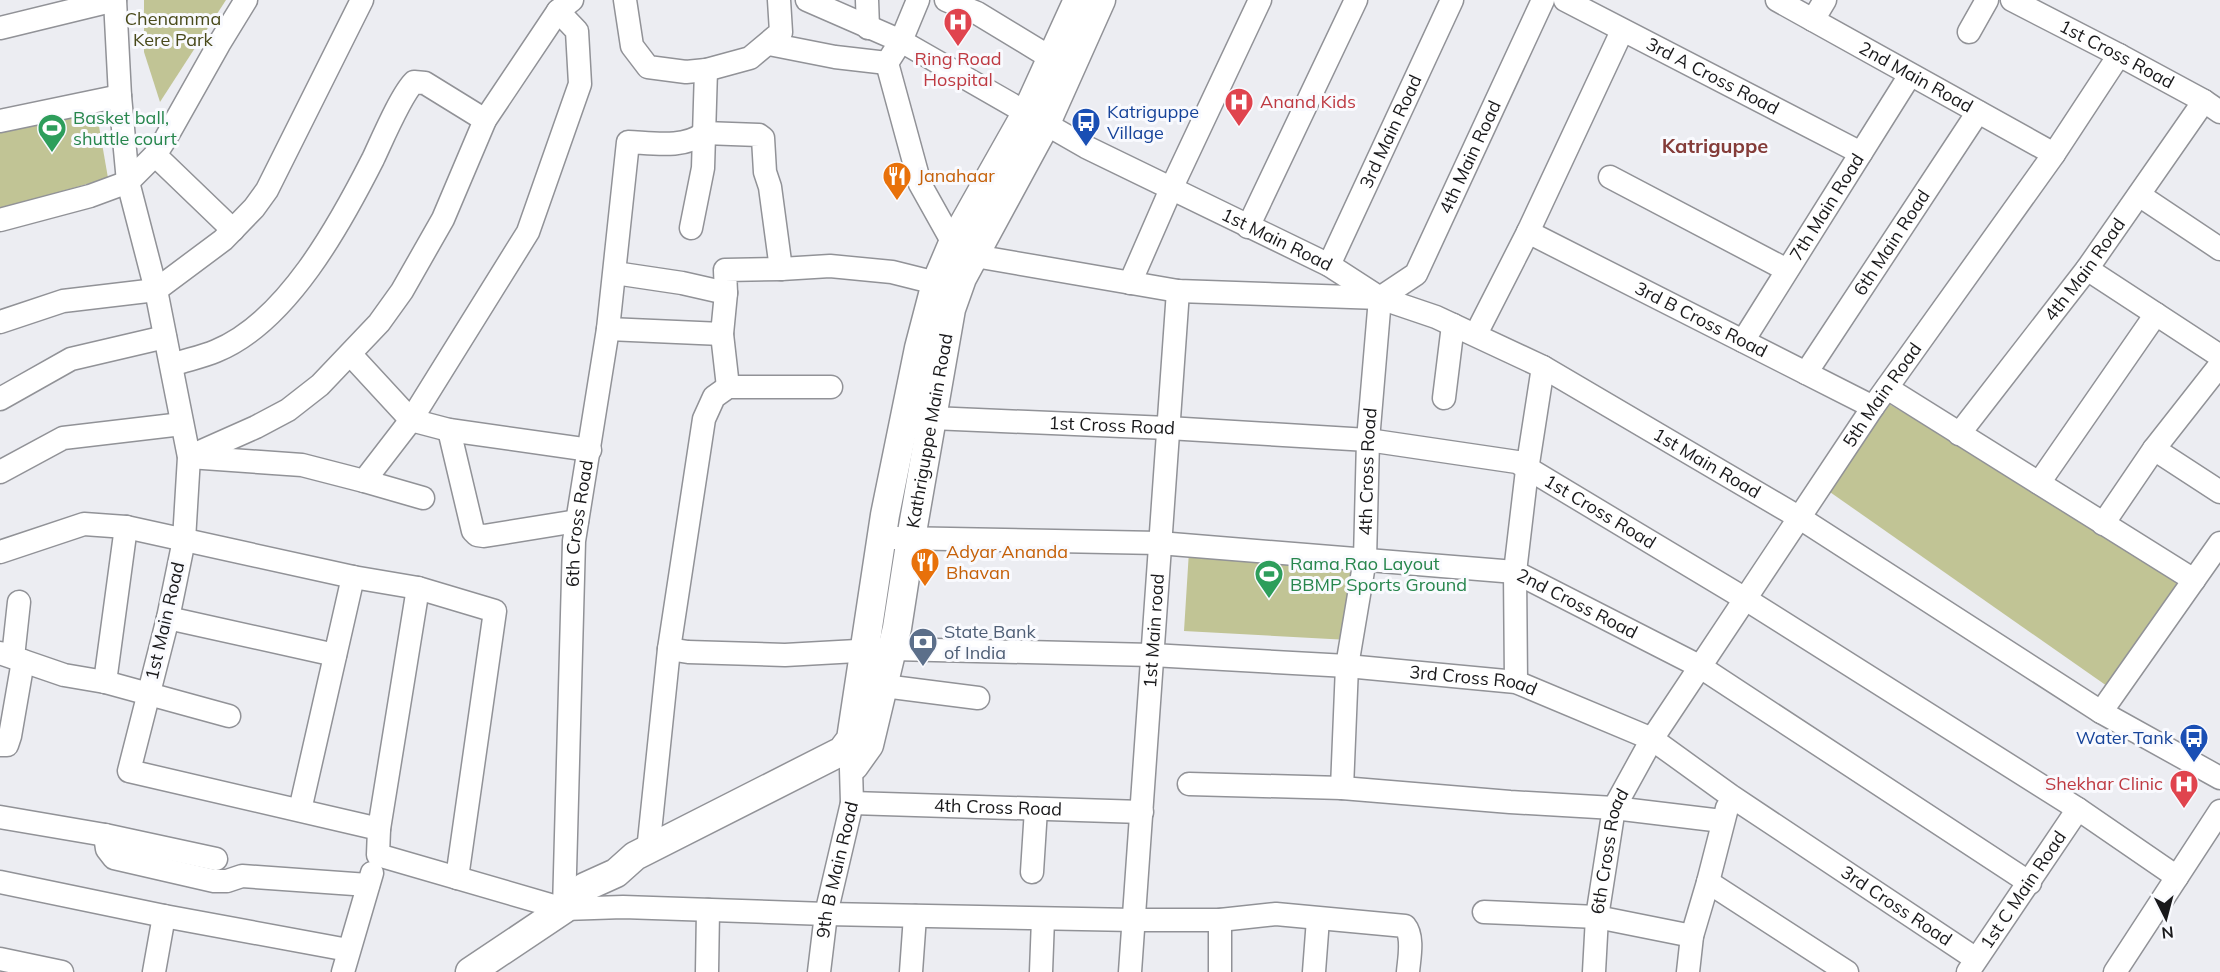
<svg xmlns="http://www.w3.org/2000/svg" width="2220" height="972" viewBox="0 0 2220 972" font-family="Mulish,sans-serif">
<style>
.green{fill:#c1c495}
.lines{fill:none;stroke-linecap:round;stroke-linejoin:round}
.minor-casing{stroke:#919297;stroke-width:25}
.major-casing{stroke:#919297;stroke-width:31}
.minor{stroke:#fff;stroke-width:22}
.major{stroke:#fff;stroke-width:28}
.labels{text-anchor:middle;stroke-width:6;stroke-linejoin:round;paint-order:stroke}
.park-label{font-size:18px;fill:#494a1b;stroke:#f9fafe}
.street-label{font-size:18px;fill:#19191b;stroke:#f9fafe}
.health-label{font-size:18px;fill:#be3a42;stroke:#f9fafe}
.transit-label{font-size:18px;fill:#164399;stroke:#f9fafe;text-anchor:start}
.leisure-label{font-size:18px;fill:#27864d;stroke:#f9fafe;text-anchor:start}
.food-label{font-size:18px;fill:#c56008;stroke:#f9fafe;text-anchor:start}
.service-label{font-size:18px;fill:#4e5e75;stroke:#f9fafe;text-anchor:start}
.neighbourhood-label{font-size:20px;font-weight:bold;fill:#843c39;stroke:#f9fafe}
</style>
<rect width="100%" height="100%" fill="#ecedf2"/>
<g class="green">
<polygon points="144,0 226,0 160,102 144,52"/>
<polygon points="96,109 108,178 0,209 0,127"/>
<polygon points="1889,404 2118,538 2180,580 2107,686 1827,490"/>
<polygon points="1189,551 1353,566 1349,640 1184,631"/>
</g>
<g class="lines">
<g class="minor-casing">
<g id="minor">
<path d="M 115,0 L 120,96 L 128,182 L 156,290 L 189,457 L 184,540 L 168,618 L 129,771 L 379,829 L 378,855 L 564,909 L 623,907 L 826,914 L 1134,920 L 1220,920 L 1276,914 L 1405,926 C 1414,937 1409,959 1408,972"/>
<polyline points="625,0 632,46 648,67 686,72 706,70 750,58 781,32 779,0"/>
<path id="s1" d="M 807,0 L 901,41 L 1086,147 L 1329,265 L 1380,298 L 1436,317 L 1543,367 L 1800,518 L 2101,712 L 2220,778"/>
<polyline points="867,0 868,28"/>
<polyline points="918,0 901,41 887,63 920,184 953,243"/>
<polyline points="946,0 977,13 1051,58"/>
<path id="s2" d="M 1565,0 L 1861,153"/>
<path id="s3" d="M 1777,0 L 2054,154"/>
<path id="s4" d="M 2012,0 L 2119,55 L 2204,101 L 2220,112"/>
<polyline points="1813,20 1825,0"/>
<polyline points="0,28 115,0"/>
<polyline points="1969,32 1987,0"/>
<polyline points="769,44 835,57 887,63"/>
<polyline points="0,121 120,96"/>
<polyline points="155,155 233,230"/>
<polyline points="1610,177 1787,270"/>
<polyline points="2139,195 2220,249"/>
<polyline points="0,220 90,196 128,182 155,155 166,138 219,44 246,0"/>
<polyline points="1248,227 1356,0"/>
<polyline points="691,228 703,168 706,70"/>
<path id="s5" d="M 1528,232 L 1873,407"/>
<polyline points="975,256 1178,291 1380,298"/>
<path id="s6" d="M 1329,265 L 1452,0"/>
<polyline points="2087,269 2220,356"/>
<polyline points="615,273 682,283 726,293"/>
<polyline points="1130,283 1171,189 1260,0"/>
<path id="s7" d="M 1380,298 L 1416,274 L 1543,0"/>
<polyline points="0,322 63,301 156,290 223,240 254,208 267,190 362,0"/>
<polyline points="608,329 722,334 726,293 725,270 781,269 830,266 892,272 936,283"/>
<polyline points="722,334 728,387"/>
<polyline points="1476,334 1528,232 1622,31"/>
<path id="s8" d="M 1743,341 L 1910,75"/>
<polyline points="351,355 411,420 449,430 590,450"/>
<path d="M 172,365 C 186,360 202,357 216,351 C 287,322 340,224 373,159 C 382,140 401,95 414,82 L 425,83 L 485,120"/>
<path id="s9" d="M 1806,373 L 1978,112"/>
<polyline points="1887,388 2194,580"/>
<polyline points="1444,398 1453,325"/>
<polyline points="0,399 71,359 165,337"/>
<path id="s10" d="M 932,418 L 1168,428 L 1368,440 L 1517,462 L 1747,600 L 2078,809 L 2177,877"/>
<polyline points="449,430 473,531 477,535 484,536 577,521"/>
<path id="s11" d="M 1959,434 L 2087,269 L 2204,101"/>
<polyline points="2154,449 2220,492"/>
<polyline points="193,455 256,427 288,410 320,385 379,323 402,291 443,219 485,120 558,11 572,0"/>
<polyline points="189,457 302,465 364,481 411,420 528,232 580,84 577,31 558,11"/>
<polyline points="0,472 63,438 182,424"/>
<polyline points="364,481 423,498"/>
<polyline points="2039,483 2156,314"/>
<polyline points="2103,524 2154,449 2220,365"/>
<path id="s12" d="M 896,538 L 1159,543 L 1515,572 L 1699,666 L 2030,883"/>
<polyline points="0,552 84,524 126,527 353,577 418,588 379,829"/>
<polyline points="418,588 495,611 457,878"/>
<polyline points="168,618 335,655"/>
<path id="s13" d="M 669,649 L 688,652 L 785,655 L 893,649 L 1152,655 L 1347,666 L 1516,682 L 1652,739 L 1731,796 L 1976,959"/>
<polyline points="0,653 64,675 105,682 229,716"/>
<polyline points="13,657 19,602"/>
<polyline points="105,682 126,527"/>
<polyline points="1516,682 1515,572 1527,470 1543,367"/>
<polyline points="884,686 978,698"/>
<polyline points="2101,712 2220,543"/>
<polyline points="0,745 7,745 10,736 23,661"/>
<polyline points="1189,784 1342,788 1510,802 1614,808 1722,821"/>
<path id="s14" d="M 1342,788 L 1347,666 L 1365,559 L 1368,440 L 1380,298"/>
<path id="s15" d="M 852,803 L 1142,812"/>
<polyline points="300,810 353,577"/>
<polyline points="0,817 105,835 216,859"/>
<polyline points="105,835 107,849 114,858 214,881 227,881 242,876 368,885"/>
<polyline points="648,851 669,649 704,419 714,397 728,387 831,387"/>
<polyline points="1032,872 1036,809"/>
<polyline points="0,882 164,916 348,950"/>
<polyline points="1708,882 1847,972"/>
<path id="s16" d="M 564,909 L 574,541 L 608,329 L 628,142 C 652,143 684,149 704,133 L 759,135 L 763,138 L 765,172 L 770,187 L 781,269"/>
<polyline points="1484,912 1597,917 1692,936"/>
<polyline points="0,959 62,972"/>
<polyline points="154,972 164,916"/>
<polyline points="343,972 372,873"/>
<polyline points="707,972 708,910"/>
<path id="s17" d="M 819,972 L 826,914 L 852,803 L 851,769"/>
<polyline points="911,972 915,916"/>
<polyline points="1041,972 1043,919"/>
<path id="s18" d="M 1130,972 L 1178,291"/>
<polyline points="1220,972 1220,920"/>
<polyline points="1314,972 1318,919"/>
<path id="s19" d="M 1594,972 L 1597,917 L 1614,808 L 1652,739 L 1873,407 L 2054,154 L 2119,55"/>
<polyline points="1688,972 1692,936 1708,882 1727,808"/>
<path id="s20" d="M 1968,972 L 2078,809"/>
<polyline points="2115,972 2220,811"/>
</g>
</g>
<g class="major-casing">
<g id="major">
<path id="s21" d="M 854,766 L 869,745 L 897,628 L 911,538 L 951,309 L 962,278 L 1046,123 L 1101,0"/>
<polyline points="470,972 564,909 585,887 616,873 635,856 842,751 851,739 885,515 919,348 936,283 953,243 1027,112 1078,0"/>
</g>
</g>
<use href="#minor" class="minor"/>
<use href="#major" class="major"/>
</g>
<defs>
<g id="hospital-pin" transform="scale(1.5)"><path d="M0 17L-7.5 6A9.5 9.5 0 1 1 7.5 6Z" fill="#e0444e" stroke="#f9fafe"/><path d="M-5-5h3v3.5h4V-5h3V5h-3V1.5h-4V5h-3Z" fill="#fff"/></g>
<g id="bus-pin" transform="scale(1.5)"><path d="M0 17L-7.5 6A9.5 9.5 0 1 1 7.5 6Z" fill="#1a4fb4" stroke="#f9fafe"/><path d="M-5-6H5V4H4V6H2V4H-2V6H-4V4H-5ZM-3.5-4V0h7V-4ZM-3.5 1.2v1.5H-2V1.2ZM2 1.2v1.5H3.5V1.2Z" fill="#fff"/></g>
<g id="stadium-pin" transform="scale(1.5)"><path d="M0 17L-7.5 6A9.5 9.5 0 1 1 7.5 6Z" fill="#2e9e5b" stroke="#f9fafe"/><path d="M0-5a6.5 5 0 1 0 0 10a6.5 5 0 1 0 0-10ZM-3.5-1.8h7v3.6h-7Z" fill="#fff"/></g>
<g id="restaurant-pin" transform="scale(1.5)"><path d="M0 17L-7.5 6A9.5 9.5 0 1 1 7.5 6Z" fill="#e8710a" stroke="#f9fafe"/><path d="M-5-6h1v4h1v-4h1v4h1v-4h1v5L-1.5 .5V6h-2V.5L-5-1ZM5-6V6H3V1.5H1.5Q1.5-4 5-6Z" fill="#fff"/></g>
<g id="bank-pin" transform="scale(1.5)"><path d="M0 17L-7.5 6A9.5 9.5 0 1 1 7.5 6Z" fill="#5c6f8a" stroke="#f9fafe"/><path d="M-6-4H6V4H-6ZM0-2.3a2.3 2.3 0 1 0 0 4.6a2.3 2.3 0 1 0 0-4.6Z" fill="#fff"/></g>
</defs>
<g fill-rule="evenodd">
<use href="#hospital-pin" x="958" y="22"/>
<use href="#hospital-pin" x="1239" y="102"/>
<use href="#bus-pin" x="1086" y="122"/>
<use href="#stadium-pin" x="52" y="128"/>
<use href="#restaurant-pin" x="897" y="176"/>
<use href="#restaurant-pin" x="925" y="562"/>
<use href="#stadium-pin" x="1269" y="574"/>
<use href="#bank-pin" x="923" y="642"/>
<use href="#bus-pin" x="2194" y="738"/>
<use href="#hospital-pin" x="2184" y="784"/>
</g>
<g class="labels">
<g class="park-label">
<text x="173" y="25">Chenamma<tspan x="173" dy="21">Kere Park</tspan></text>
</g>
<g class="street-label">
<text dy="6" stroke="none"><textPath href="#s4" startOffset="118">1st Cross Road</textPath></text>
<text dy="6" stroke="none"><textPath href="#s2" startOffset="166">3rd A Cross Road</textPath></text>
<text dy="6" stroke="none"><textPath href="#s3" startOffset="159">2nd Main Road</textPath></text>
<text dy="6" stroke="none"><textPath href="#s6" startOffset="147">3rd Main Road</textPath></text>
<text dy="6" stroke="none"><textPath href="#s7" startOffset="172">4th Main Road</textPath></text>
<text dy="6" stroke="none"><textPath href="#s8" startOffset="158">7th Main Road</textPath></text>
<text dy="6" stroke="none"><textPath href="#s1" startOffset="528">1st Main Road</textPath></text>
<text dy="6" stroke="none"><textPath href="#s9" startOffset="156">6th Main Road</textPath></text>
<text dy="6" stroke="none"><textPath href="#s11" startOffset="207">4th Main Road</textPath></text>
<text dy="6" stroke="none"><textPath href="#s5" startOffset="194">3rd B Cross Road</textPath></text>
<text dy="6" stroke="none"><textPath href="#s19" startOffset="658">5th Main Road</textPath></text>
<text dy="6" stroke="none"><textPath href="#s10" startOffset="180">1st Cross Road</textPath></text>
<text dy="6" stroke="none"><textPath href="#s21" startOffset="346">Kathriguppe Main Road</textPath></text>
<text dy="6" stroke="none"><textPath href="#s1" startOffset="1014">1st Main Road</textPath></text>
<text dy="6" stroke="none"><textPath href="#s14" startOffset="318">4th Cross Road</textPath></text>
<text dy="6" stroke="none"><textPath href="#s10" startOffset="684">1st Cross Road</textPath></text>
<text dy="6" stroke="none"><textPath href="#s16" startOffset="386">6th Cross Road</textPath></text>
<text dy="6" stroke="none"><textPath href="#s12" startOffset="690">2nd Cross Road</textPath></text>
<text transform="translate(165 621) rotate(-77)" y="6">1st Main Road</text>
<text dy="6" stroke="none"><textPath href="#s18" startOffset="342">1st Main road</textPath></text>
<text dy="6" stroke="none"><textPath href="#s13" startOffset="806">3rd Cross Road</textPath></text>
<text dy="6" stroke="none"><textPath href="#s15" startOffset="146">4th Cross Road</textPath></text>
<text dy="6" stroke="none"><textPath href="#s19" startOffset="122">6th Cross Road</textPath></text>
<text dy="6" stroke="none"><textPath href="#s17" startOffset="104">9th B Main Road</textPath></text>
<text dy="6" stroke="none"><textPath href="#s20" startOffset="99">1st C Main Road</textPath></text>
<text dy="6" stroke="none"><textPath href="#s13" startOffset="1292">3rd Cross Road</textPath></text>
</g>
<g class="health-label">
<text x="958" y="65">Ring Road<tspan x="958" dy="21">Hospital</tspan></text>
<text x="1260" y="108" text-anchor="start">Anand Kids</text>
<text x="2163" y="790" text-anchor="end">Shekhar Clinic</text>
</g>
<g class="transit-label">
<text x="1107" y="118">Katriguppe<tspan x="1107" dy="21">Village</tspan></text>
<text x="2173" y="744" text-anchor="end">Water Tank</text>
</g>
<g class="leisure-label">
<text x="73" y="124">Basket ball,<tspan x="73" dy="21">shuttle court</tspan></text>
<text x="1290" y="570">Rama Rao Layout<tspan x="1290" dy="21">BBMP Sports Ground</tspan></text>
</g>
<g class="food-label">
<text x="918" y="182">Janahaar</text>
<text x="946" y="558">Adyar Ananda<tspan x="946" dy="21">Bhavan</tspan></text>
</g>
<g class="service-label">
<text x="944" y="638">State Bank<tspan x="944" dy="21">of India</tspan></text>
</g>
<g class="neighbourhood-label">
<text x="1715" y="153">Katriguppe</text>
</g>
</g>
<g transform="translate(2166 918) rotate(174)" stroke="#f9fafe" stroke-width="4.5" paint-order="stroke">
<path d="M0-4.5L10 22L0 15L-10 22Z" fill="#19191b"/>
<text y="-9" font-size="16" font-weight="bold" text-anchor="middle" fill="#19191b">N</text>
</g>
</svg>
